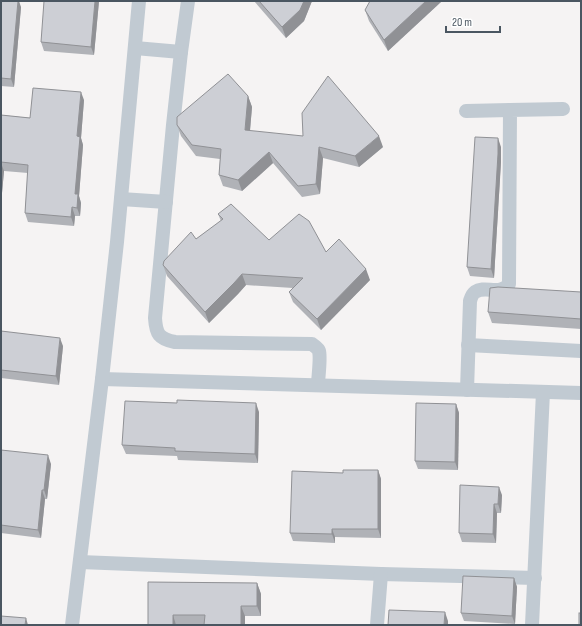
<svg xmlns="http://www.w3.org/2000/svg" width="582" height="626" viewBox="0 0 582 626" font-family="'Sofia Sans Condensed',sans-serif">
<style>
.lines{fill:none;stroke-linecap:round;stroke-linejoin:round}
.street{stroke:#c1cad2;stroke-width:14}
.wall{fill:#b0b2b7}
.shaded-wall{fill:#909195}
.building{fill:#cdcfd5;stroke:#909195}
</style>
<rect width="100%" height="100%" fill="#f5f3f3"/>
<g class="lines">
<g class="street">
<path d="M 188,1 L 181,52 L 173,125 L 155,318 C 156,334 159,339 175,342 L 312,344 C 314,346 318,348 319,351 C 321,358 318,378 318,385"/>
<polyline points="135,48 181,52"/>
<polyline points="466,111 510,110"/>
<polyline points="121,199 166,202"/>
<polyline points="468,345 581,351"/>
<polyline points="102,379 581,393"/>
<path d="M 467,390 L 470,301 C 471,298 472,294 475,292 C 485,285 500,296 509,284 L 510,110 L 563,109"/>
<polyline points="80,562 381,574 535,578"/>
<polyline points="72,625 102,379 117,242 139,1"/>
<polyline points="377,625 381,574"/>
<polyline points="532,625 543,392"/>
</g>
</g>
<g class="wall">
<polygon points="1,1 21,7 14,87 1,86"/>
<polygon points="99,1 94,55 44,51 41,42"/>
<polygon points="254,1 312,1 304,21 286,38"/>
<polygon points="442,1 388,51 369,21 365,10"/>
<polygon points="248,96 252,107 250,131 383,147 359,167 323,158 320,194 302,197 273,163 242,191 223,186 219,175 220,159 196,156 181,136 177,125"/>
<polygon points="84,100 81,138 83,145 79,196 81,203 80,216 75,216 74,226 28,222 25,213 28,173 4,171 1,204 1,115 30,118"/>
<polygon points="501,147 501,162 494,278 470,276 467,267"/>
<polygon points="218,214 269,240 326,252 370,280 321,330 293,302 289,292 293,288 246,285 238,294 209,323 167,276 163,265 196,239 221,221"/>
<polygon points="581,292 581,329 492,323 488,312"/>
<polygon points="1,331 63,346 59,385 1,378"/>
<polygon points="456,404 459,413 458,470 418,469 415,461"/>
<polygon points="259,412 258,463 178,460 177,456 126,454 122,445"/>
<polygon points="1,450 51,464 47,499 45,499 41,538 1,533"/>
<polygon points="378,470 381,479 381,538 335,537 335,543 293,541 290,533 343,473"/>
<polygon points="502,495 501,513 497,513 496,543 462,542 459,533"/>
<polygon points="514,578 517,587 515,624 464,621 461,613"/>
<polygon points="148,582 257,583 261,594 261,616 245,616 245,625 148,625"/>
</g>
<g class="shaded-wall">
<polygon points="18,1 19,1 21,7 14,87 11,79"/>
<polygon points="95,1 99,1 94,55 91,47"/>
<polygon points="304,1 312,1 304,21 286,38 282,27"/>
<polygon points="426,1 442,1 388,51 384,40"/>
<polygon points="81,92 84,100 81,138 83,145 79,196 81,203 80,216 77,208 75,194 77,136"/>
<polygon points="248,96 252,107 249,141 245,130"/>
<polygon points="379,136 383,147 359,167 355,156"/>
<polygon points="498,138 501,147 501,162 494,278 491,269"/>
<polygon points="319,147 323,158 320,194 316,184"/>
<polygon points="269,152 273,163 242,191 238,180"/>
<polygon points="1,163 4,171 1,204"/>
<polygon points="72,207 75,216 74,226 71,217"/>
<polygon points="366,269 370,280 321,330 317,319"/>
<polygon points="242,274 246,285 238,294 209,323 205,312"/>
<polygon points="60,338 63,346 59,385 56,376"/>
<polygon points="256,403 259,412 258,463 255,454"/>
<polygon points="456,404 459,413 458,470 455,462"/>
<polygon points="48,455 51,464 47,499 44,490"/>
<polygon points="378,470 381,479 381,538 378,529"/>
<polygon points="499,487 502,495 501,513 498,504"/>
<polygon points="42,490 45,499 41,538 38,530"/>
<polygon points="494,504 497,513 496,543 493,534"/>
<polygon points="332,529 335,537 335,543 332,534"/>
<polygon points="514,578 517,587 515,624 512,616"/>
<polygon points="257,583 261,594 261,616 257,606"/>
<polygon points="241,606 245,616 245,625 241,625"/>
<polygon points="445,612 448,621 448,625 444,625"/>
<polygon points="173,615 176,625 173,625"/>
<polygon points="26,618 28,625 25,625"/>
</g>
<g class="building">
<polygon points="1,1 18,1 11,79 1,78"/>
<polygon points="44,1 95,1 91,47 41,42"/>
<polygon points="259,1 304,1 300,10 282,27"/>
<polygon points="370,1 426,1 384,40 365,10"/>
<polygon points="228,74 248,96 245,130 303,136 302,113 328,76 379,136 355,156 319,147 316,184 298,186 269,152 238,180 219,175 221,149 192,145 177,125 177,117"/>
<polygon points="33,88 81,92 77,136 80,137 75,194 78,194 77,208 72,207 71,217 25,213 28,165 1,162 1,115 30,118"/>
<polygon points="475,137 498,138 498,154 491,269 467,267"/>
<polygon points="231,204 269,240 299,214 309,221 326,252 339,239 366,269 317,319 289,292 303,278 242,274 234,283 205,312 163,265 164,261 191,232 196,239 223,219 218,214"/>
<polygon points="498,287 581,292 581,319 488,312 490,288"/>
<polygon points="1,331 60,338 56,376 1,370"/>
<polygon points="177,400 256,403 255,454 175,451 175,448 122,445 125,401 177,403"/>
<polygon points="416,403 456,404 455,462 415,461"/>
<polygon points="1,450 48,455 44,490 42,490 38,530 1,525"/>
<polygon points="343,470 378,470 378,529 332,529 332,534 290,533 292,471 343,473"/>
<polygon points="460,485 499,487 498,504 494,504 493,534 459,533"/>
<polygon points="463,576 514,578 512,616 461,613"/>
<polygon points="148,582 257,583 257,606 241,606 241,625 204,625 205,615 173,615 173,625 148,625"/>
<polygon points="389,610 445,612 444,625 388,625"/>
<rect x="579" y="613" width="2" height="12"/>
<polygon points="1,616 26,618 25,625 1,625"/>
</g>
<rect width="582" height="626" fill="none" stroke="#4a5661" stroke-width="4"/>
<path d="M446 26v6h54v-6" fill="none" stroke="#4a5661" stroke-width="2"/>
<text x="452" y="26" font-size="12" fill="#4a5661" stroke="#ffffff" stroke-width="3" paint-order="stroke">20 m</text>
</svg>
